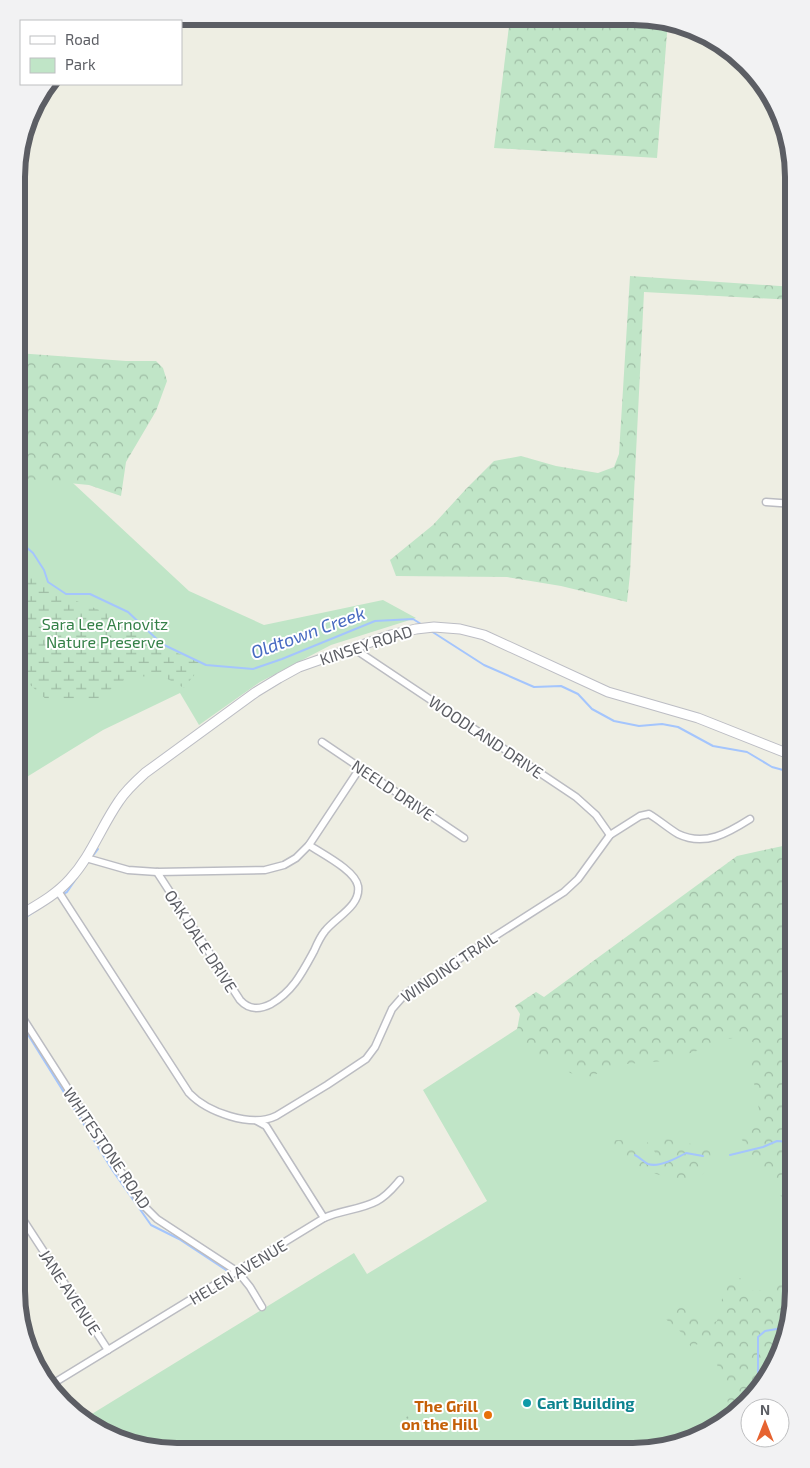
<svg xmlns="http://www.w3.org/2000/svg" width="810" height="1468" viewBox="0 0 810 1468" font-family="'Exo 2',sans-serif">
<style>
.green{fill:#c0e5c7}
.forest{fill:url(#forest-crowns)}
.wetland{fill:url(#wetland-marsh)}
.garden{fill:url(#garden-dots)}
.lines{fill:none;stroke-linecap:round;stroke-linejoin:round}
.stream{stroke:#a4c5fd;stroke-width:2}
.street-casing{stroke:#bbbcc2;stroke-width:9}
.secondary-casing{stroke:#bcbdc4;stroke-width:11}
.street{stroke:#fff;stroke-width:6}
.secondary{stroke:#fff;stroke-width:9}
.culture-dot{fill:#0f9aa8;stroke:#fff;stroke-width:2}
.food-dot{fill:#e8710a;stroke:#fff;stroke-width:2}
.labels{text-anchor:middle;stroke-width:4;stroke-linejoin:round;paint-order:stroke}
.park-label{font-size:16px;fill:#358148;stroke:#fff}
.street-label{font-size:16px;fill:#5c5e64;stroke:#fff}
.culture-label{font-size:16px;font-weight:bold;fill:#0d838f;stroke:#fff;text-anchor:start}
.food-label{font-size:16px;font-weight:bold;fill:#c56008;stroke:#fff;text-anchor:end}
.water-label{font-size:18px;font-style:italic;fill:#476ac1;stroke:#fff}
.rim{fill:none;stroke:#5c5e64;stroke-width:6}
</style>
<defs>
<pattern id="forest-crowns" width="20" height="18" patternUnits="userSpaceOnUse" patternTransform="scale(1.25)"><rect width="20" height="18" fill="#c0e5c7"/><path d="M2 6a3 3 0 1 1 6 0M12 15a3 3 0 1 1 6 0" fill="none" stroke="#9fbda5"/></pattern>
<pattern id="wetland-marsh" width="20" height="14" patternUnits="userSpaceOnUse" patternTransform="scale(1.25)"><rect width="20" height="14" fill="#c0e5c7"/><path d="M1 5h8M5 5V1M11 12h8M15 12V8" fill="none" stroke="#9fbda5"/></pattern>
<pattern id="garden-dots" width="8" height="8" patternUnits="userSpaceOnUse" patternTransform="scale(1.25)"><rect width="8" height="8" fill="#c0e5c7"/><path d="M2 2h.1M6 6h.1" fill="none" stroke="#9fbda5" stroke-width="1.8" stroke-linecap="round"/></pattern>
</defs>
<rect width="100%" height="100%" fill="#eeeee3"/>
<g class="green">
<polygon points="17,431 189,591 264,625 383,600 416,618 331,645 260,682 199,725 180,693 103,730 17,783"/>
<polygon points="787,1009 793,1101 793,1278 786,1282 782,1352 760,1389 731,1419 685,1443 633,1452 156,1450 82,1420 354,1253 367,1274 487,1201 423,1090 543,1012"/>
</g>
<g class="forest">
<polygon points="510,18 664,19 668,21 657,158 494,148"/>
<polygon points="630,276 794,287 794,300 644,292 630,574 627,602 561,586 507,577 396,576 390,560 433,525 466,489 494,461 521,456 556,466 598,473 614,467 619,454"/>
<polygon points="17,353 126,361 156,361 163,368 167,381 156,411 126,462 121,496 89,485 17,478"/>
<polygon points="792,844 794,845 793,1209 781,1196 740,1137 760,1116 751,1066 757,1048 751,1040 737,1037 715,1042 703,1049 665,1061 613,1065 591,1077 570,1073 560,1059 541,1061 515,1040 520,1014 515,1006 536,992 544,997 737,856"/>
<path d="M 652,1138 C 672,1139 691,1142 710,1151 L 712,1165 L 702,1175 L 679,1180 L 656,1174 L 642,1167 L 623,1162 L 611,1155 L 611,1146 L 614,1140 L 623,1140 L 627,1145 L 655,1158 L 655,1152 L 647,1143 Z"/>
<path d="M 793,1251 L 793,1302 L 782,1352 L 760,1389 L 732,1417 L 711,1343 L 705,1341 L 691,1347 L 682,1333 L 661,1315 L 663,1307 C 686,1298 693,1312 708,1325 L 717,1321 L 726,1281 L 740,1278 L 745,1282 L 745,1291 L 768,1290 L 781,1279 Z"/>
</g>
<polygon class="wetland" points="17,560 66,597 138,625 161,646 203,664 184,688 164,677 130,676 94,701 48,701 17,673"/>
<polygon class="garden" points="408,1416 411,1429 402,1431 400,1417"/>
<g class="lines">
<g class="stream">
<polyline points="17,539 33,553 44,570 48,582 66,594 90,594 128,612 162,644 206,665 253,669 282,659 375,621 413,619 421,624"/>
<polyline points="431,631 484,665 534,687 561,686 578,694 592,709 614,721 639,726 662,724 678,727 713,746 747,752 772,767 794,773"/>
<polyline points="92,857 98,849"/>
<polyline points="63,894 67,892 80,873"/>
<polyline points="17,923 40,908"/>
<polyline points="17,1017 113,1171 151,1225 179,1239 226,1270"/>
<path d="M 635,1155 C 639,1157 644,1162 648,1164 C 659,1168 677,1158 686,1153 L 703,1156"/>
<polyline points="730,1155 763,1147 777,1141 790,1142"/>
<path d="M 793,1184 C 780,1169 788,1148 793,1130"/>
<polyline points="764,1383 758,1376 758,1337 765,1331 788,1327"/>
</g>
<g class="street-casing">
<g id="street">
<polyline points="766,502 794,504"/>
<polyline points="353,648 576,797 596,815 610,835"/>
<polyline points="322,742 464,838"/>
<polyline points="86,858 128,870 157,872 265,870 284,865 296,858 309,845 360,768"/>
<path d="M 157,872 L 240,1000 C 249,1010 259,1010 271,1004 C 293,991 302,973 314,951 C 317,944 320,937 325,931 C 336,917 361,906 358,886 C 355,870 322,854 309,845"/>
<path d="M 58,891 L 189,1093 C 207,1112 251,1128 276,1116 L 327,1085 L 366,1059 L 375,1047 L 392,1009 L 406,993 L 564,892 L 578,879 L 610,835 L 640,816 L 649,814 C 659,820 668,828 678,834 C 705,847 728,833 750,819"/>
<polyline points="17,1009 141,1203 157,1219 238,1272 250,1287 262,1307"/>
<polyline points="16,1209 108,1350"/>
<path d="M 324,1218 C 341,1210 360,1210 377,1201 C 387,1196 393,1188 400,1180"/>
<polyline points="49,1386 324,1218 266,1126 257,1121"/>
<polyline points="530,1451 538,1447"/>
</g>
</g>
<g class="secondary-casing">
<path id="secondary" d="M 17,917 C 35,906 55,896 70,879 C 91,856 101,827 119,801 C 126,790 135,782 145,773 L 256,692 L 279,678 L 299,667 L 333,655 L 391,635 L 416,629 L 434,627 L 460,629 L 484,635 L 608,692 L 698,718 L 794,756"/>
</g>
<use href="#street" class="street"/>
<use href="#secondary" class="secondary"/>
</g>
<circle class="culture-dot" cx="527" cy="1403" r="5"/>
<circle class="food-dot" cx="488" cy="1415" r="5"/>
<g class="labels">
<g class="park-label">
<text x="105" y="630">Sara Lee Arnovitz<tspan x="105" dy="18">Nature Preserve</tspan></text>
</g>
<g class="street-label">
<text transform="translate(366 645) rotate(-18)" y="6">KINSEY ROAD</text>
<text transform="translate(486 737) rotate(34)" y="6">WOODLAND DRIVE</text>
<text transform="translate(393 790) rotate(34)" y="6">NEELD DRIVE</text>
<text transform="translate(201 941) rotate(57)" y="6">OAK DALE DRIVE</text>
<text transform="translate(449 967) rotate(-34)" y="6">WINDING TRAIL</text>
<text transform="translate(107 1148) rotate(56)" y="6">WHITESTONE ROAD</text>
<text transform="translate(238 1272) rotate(-31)" y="6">HELEN AVENUE</text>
<text transform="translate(70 1292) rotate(57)" y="6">JANE AVENUE</text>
</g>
<g class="culture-label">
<text x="537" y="1409">Cart Building</text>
</g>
<g class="food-label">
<text x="478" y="1412">The Grill<tspan x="478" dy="18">on the Hill</tspan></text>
</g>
<g class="water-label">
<text transform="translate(308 633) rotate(-20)" y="6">Oldtown Creek</text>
</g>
</g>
<path d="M0 0H810V1468H0ZM177 25H633A152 152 0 0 1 785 177V1291A152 152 0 0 1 633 1443H177A152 152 0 0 1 25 1291V177A152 152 0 0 1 177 25Z" fill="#f2f2f3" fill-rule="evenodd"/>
<path class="rim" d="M177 25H633A152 152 0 0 1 785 177V1291A152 152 0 0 1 633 1443H177A152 152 0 0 1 25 1291V177A152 152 0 0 1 177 25Z"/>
<rect x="20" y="20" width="162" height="65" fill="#ffffff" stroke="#bebfc1"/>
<rect x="30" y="36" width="25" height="8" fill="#ffffff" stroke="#bebfc1"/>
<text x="65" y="45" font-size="15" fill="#5c5e64">Road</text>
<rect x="30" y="58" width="25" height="15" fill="#c0e5c7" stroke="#bebfc1"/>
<text x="65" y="70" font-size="15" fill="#5c5e64">Park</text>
<g transform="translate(765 1423)"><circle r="24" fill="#ffffff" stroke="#bebfc1"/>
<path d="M0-4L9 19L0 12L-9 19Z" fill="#e66331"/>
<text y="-8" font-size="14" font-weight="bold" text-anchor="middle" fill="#5c5e64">N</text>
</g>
</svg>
